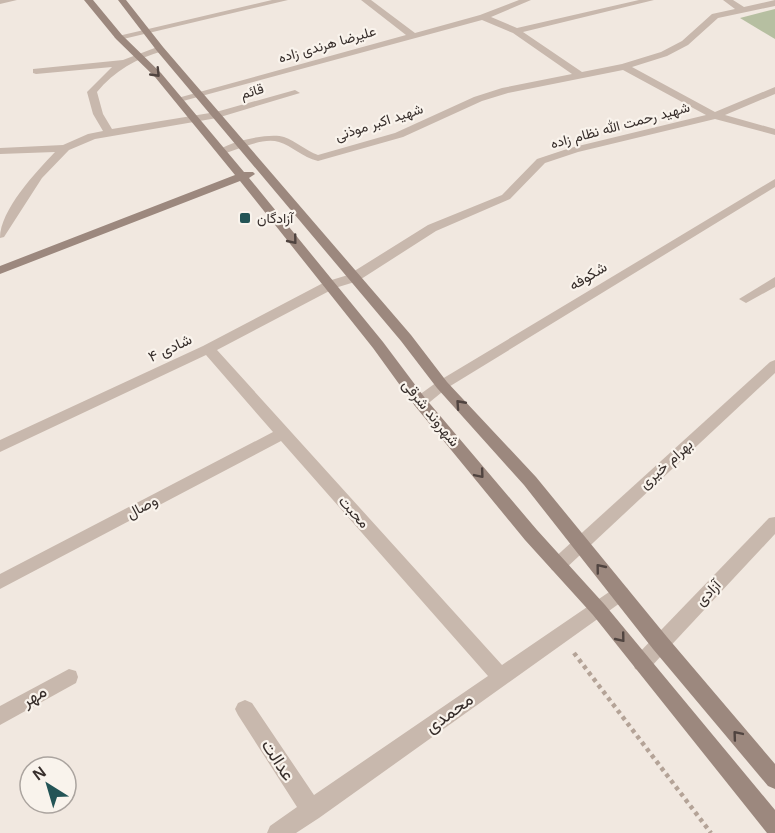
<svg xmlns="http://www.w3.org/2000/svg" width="775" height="833" viewBox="0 0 775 833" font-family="Arial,Vazirmatn,sans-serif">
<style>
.green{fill:#b6bfa1}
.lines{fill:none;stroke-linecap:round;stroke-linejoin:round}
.path{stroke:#b4a397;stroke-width:4.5;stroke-dasharray:4 4;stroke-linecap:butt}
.street{fill:#c8b8ad;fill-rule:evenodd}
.secondary{fill:#9c887e;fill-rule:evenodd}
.oneway{stroke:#504440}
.poi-dot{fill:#235456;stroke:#f9f3ec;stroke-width:2}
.labels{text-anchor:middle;stroke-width:4.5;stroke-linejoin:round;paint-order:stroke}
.far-street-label{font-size:14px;fill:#372e2b;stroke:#f9f3ec}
.far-poi-label{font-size:14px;fill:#372e2b;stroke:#f9f3ec;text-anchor:start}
.street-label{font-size:15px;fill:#372e2b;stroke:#f9f3ec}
.near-street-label{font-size:18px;fill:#372e2b;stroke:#f9f3ec}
</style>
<rect width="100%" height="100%" fill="#f1e8e0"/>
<polygon class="green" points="775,9 775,39 740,18"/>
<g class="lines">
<polyline class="path" points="574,653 711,833"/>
<g class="street">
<polygon points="0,0 17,0 0,4"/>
<polygon points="272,0 288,0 119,40 114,37"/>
<path d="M 361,0 L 371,0 L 415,33 L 480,15 L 519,0 L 531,0 L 491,17 L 517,28 L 639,0 L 654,0 L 523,32 L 582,72 L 622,64 L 661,52 L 682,41 L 712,14 L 735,9 L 723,0 L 733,0 L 744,7 L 775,0 L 775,6 L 718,18 L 688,45 L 667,56 L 632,67 L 715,112 L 775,87 L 775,94 L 725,115 L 775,129 L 775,135 L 715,119 L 578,152 L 545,163 L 510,199 L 436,231 L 358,281 L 335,288 L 217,350 L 502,665 L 615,588 L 621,586 L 627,588 L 630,593 L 627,598 L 319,818 L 296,833 L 267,833 L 270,826 L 297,807 L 238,715 L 235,709 L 238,703 L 245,700 L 252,703 L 314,795 L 488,676 L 281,441 L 0,589 L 0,574 L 273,432 L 206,355 L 0,452 L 0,440 L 203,346 L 325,282 L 348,275 L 428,225 L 502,195 L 537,159 L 570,148 L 706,115 L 623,70 L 508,93 L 482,101 L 403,137 L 318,161 C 302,157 292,146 279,142 C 262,137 238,150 222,154 L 217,151 C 228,142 270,132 284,137 C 296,141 306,151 318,155 L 395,133 L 474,97 L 502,88 L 572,74 L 513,33 L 482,20 L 183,101 L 174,99 L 406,35 Z"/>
<path d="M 160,46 L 163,47 L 163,51 C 137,58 114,71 97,92 L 103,114 L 112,129 L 216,112 L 295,90 L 300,93 L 217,118 L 95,139 L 69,150 L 42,178 L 4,237 L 0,238 C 0,210 36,172 55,152 L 0,154 L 0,148 L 63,145 L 88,134 L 103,131 L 93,114 L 87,92 L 112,67 L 36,74 L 33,73 L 33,69 L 123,60 Z"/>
<polygon points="775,179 775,187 447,388 425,406 415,406 413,402 415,398 437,382"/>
<polygon points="775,277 775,287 746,303 739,299"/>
<polygon points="775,360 775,373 564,570 558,572 552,570 549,565 552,560 770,362"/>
<polygon points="775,517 775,534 649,669 642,671 635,669 633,663 635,657 769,518"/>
<polygon points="69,669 76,671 78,677 76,683 0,725 0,706"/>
</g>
<g class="secondary">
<polygon points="84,0 93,0 122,35 161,73 244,172 253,172 255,174 249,178 383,342 425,398 537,530 605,605 775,810 775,833 767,833 593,615 525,540 415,406 373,348 240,181 0,274 0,266 235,175 155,77 116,39"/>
<polygon points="118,0 126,0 163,47 411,335 447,382 536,477 667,637 775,764 775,789 768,786 653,649 524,485 437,388 401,341 157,51"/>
</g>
</g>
<defs><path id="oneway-chevron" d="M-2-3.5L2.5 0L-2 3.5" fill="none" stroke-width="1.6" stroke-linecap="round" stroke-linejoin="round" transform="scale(1.5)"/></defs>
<g class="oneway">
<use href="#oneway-chevron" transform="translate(156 73) rotate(46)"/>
<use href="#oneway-chevron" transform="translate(293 240) rotate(51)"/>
<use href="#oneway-chevron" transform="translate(460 404) rotate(-132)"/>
<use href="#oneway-chevron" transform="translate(480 474) rotate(50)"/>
<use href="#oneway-chevron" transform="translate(600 568) rotate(-129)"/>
<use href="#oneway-chevron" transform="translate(621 638) rotate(51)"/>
<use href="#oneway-chevron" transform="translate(737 735) rotate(-130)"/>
</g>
<rect class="poi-dot" x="239" y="212" width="12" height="12" rx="3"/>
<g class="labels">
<g class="far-street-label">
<text transform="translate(327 44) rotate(-16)" y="5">علیرضا هرندی زاده</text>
<text transform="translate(252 91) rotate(-16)" y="5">قائم</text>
<text transform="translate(379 122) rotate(-18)" y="5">شهید اکبر موذنی</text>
<text transform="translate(620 125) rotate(-15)" y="5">شهید رحمت الله نظام زاده</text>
</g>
<g class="far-poi-label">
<text x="257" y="223">آزادگان</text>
</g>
<g class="street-label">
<text transform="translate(588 276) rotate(-31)" y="5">شکوفه</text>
<text transform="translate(170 348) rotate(-25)" y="5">شادی ۴</text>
<text transform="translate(431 413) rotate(51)" y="5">شهروند شرقی</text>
<text transform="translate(666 464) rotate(-42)" y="5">بهرام خیری</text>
<text transform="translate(142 507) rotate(-28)" y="5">وصال</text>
<text transform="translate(354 512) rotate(48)" y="5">محبت</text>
<text transform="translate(708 593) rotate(-46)" y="5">آزادی</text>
</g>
<g class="near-street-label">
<text transform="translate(34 696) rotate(-30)" y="6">مهر</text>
<text transform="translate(449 713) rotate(-36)" y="6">محمدی</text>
<text transform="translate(278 760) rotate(57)" y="6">عدالت</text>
</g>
</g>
<g transform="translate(48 785) rotate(323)"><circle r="28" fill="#f9f3ec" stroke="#aba49f" stroke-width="1.5"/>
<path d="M0-4.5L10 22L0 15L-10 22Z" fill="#235456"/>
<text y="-9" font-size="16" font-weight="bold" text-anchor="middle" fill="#372e2b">N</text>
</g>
</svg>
